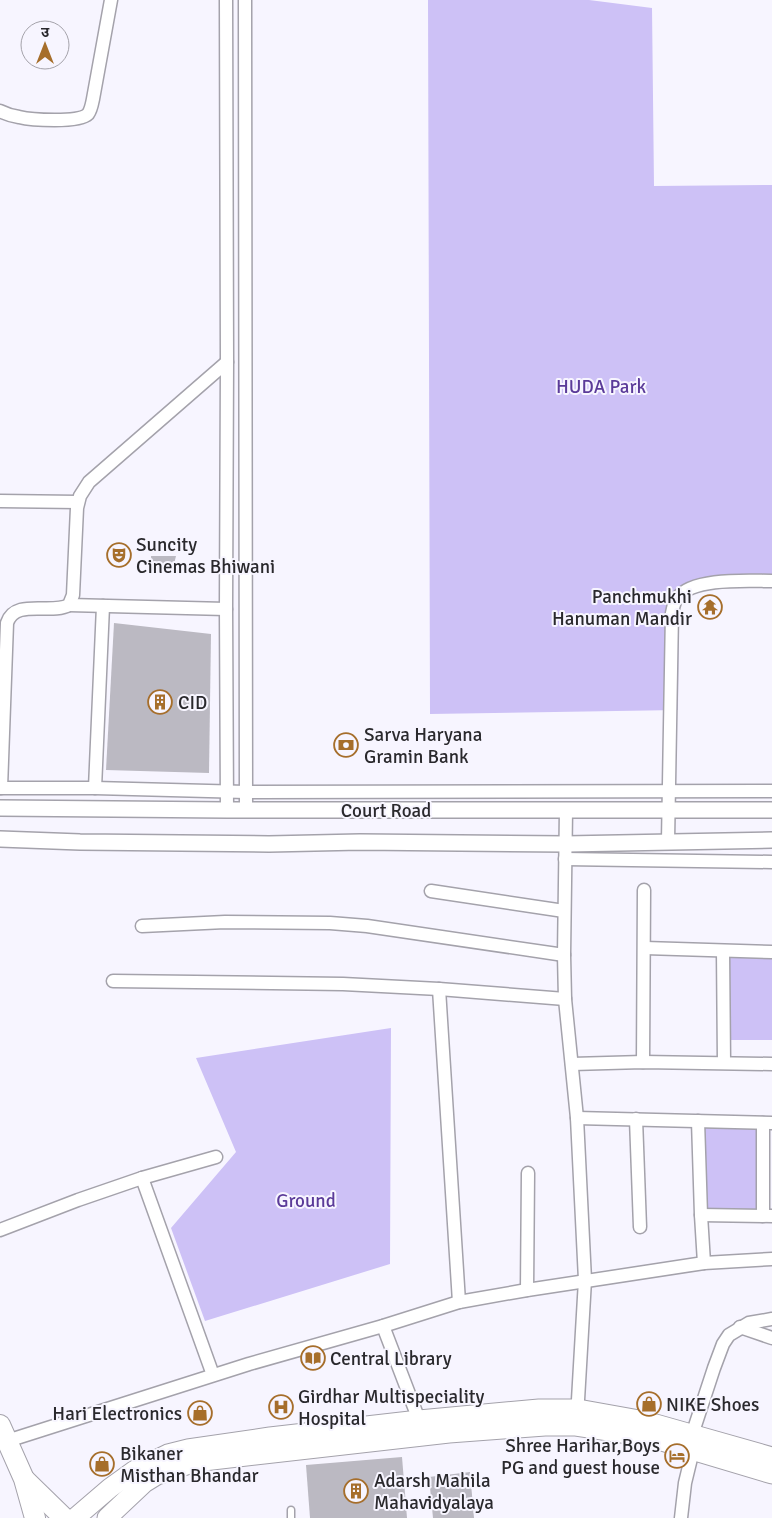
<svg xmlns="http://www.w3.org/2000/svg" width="772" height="1518" viewBox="0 0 772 1518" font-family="Signika,'Noto Sans Devanagari',sans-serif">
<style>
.green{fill:#cdc1f6}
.building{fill:#bbb9c2}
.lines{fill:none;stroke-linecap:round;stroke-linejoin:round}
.service-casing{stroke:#a4a2ab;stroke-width:9}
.minor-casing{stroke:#a4a2ab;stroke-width:15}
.tertiary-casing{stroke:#a4a2ab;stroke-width:18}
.primary-casing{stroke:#a4a2ab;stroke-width:21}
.trunk-casing{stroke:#a4a2ab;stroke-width:22}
.service{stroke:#fff;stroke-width:6}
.minor{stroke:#fff;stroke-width:12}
.tertiary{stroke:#fff;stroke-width:15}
.primary{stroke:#fff;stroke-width:19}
.trunk{stroke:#fff;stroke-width:20}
.labels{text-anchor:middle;stroke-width:4;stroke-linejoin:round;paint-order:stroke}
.park-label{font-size:19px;fill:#5b3b99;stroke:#f7f5ff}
.poi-label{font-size:19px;fill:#2a292d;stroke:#f7f5ff;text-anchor:start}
.street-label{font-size:19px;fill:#2a292d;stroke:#f7f5ff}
</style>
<rect width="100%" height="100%" fill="#f7f5ff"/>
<g class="green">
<polygon points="428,0 589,0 652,8 654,186 772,185 772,588 679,587 678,710 430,714"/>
<polygon points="728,957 772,957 772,1040 729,1040"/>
<polygon points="391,1028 390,1264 205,1321 171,1228 236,1152 196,1058"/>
<polygon points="700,1123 761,1125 760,1214 703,1212"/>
</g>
<g class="building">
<polygon points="151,556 176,556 172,572 152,571"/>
<polygon points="114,623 211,634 209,773 106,770"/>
<polygon points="402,1457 407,1518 310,1518 306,1465"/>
<polygon points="470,1472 474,1518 433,1518 429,1477"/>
</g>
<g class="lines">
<g class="service-casing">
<polyline id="service" points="291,1510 291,1518"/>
</g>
<g class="minor-casing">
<g id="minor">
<polyline points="226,0 227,362 226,609 227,810"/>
<polyline points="245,0 246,810"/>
<path d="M 0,111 C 6,114 12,116 19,117 C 31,120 79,123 88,114 C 91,110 92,104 93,99 L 111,0"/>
<polyline points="0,501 78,502"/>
<polyline points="69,605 226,609"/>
<polyline points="0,788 95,788 246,792 772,791"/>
<path d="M 1,788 L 7,623 C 15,598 51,615 69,605 L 73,595 L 77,508 L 80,496 L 89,482 L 227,362"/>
<polyline points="95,788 103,606"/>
<polyline points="566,810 564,955 565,999 577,1118 585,1280 577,1417"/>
<path d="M 668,841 L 672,613 C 673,608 674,602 677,598 C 693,577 748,581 772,581"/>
<polyline points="565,859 772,862"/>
<polyline points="431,891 564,911"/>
<polyline points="142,926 225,922 330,923 367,926 564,955"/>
<polyline points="645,948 772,952"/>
<polyline points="723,951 724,1062"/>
<polyline points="113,981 343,984 439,989 565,999"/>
<polyline points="439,989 459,1302"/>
<polyline points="643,1062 644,890"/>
<polyline points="572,1064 643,1062 772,1064"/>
<polyline points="577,1118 772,1123"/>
<polyline points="636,1119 640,1227"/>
<polyline points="698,1121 701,1215 704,1263"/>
<polyline points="142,1178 213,1375"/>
<polyline points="701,1215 772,1216"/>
<polyline points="763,1216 763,1123"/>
<polyline points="0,1230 78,1200 142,1178 216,1157"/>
<polyline points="527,1290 528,1173"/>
<polyline points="383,1326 419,1420"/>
<polyline points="740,1327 772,1338"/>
<polyline points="692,1435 714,1368 723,1344 729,1335 749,1323 772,1319"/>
<polyline points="7,1441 249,1364 383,1326 459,1302 527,1290 704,1263 772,1259"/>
<polyline points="681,1518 685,1483 693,1450"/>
</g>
</g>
<g class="tertiary-casing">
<g id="tertiary">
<polyline points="0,808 227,810 772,810"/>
<polyline points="0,839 80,842 269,844 360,842 566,844 772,840"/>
</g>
</g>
<g class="primary-casing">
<g id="primary">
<polyline points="75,1518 110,1488 135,1470 168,1454 188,1449 270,1437 419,1420 539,1409 578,1409 645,1421 772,1457"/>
<polyline points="107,1518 144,1483 157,1475 195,1462 449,1433 545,1426 576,1426 648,1437 772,1474"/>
</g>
</g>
<g class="trunk-casing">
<g id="trunk">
<polyline points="0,1425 24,1479 35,1518"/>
<polyline points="25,1480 64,1518"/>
</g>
</g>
<use href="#service" class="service"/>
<use href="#minor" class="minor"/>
<use href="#tertiary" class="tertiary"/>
<use href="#primary" class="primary"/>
<use href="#trunk" class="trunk"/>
</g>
<defs>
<g id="theatre-ring" transform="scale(1.25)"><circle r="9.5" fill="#f7f5ff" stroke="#a66e2b" stroke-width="1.5"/><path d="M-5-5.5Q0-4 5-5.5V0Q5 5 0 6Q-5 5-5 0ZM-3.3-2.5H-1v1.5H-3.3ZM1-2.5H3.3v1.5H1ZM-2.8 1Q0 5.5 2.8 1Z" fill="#a66e2b"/></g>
<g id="temple-ring" transform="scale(1.25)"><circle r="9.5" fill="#f7f5ff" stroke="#a66e2b" stroke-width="1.5"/><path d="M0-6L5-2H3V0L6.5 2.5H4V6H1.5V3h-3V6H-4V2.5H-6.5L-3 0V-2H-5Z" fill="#a66e2b"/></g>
<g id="building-ring" transform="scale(1.25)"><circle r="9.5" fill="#f7f5ff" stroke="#a66e2b" stroke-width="1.5"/><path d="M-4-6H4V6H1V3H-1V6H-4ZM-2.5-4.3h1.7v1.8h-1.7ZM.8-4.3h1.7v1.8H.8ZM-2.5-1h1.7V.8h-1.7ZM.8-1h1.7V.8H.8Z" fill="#a66e2b"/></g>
<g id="bank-ring" transform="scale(1.25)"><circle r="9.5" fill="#f7f5ff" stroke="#a66e2b" stroke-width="1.5"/><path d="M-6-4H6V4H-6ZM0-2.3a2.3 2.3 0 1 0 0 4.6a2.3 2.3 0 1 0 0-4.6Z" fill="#a66e2b"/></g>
<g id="library-ring" transform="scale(1.25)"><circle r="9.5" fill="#f7f5ff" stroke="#a66e2b" stroke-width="1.5"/><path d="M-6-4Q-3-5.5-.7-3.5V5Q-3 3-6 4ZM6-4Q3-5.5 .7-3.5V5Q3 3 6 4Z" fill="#a66e2b"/></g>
<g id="shop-ring" transform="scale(1.25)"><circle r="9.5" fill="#f7f5ff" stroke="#a66e2b" stroke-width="1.5"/><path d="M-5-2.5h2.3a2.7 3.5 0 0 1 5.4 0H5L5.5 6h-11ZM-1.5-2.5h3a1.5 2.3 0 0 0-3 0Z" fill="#a66e2b"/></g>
<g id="hospital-ring" transform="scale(1.25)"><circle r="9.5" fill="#f7f5ff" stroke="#a66e2b" stroke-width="1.5"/><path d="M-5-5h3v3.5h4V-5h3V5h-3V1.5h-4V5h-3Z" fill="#a66e2b"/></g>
<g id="hotel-ring" transform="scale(1.25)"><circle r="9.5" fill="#f7f5ff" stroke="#a66e2b" stroke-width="1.5"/><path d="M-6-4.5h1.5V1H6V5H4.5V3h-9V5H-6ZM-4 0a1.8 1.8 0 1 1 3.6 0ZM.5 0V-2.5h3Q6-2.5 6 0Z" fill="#a66e2b"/></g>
</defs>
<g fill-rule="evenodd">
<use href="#theatre-ring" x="119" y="555"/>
<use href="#temple-ring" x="710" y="607"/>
<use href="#building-ring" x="160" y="702"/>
<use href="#bank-ring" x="346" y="745"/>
<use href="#library-ring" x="313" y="1358"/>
<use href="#shop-ring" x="649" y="1404"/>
<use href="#hospital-ring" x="281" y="1407"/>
<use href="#shop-ring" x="200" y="1413"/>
<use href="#hotel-ring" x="677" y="1456"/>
<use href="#shop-ring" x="102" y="1464"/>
<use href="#building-ring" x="356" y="1491"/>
</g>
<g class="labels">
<g class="park-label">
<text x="601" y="393">HUDA Park</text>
<text x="306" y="1207">Ground</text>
</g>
<g class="poi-label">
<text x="136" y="551">Suncity<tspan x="136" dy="22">Cinemas Bhiwani</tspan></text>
<text x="692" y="603" text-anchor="end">Panchmukhi<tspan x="692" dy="22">Hanuman Mandir</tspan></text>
<text x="178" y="709">CID</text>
<text x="364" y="741">Sarva Haryana<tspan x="364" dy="22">Gramin Bank</tspan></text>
<text x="330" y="1365">Central Library</text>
<text x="298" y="1403">Girdhar Multispeciality<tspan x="298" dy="22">Hospital</tspan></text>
<text x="666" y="1411">NIKE Shoes</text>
<text x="182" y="1420" text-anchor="end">Hari Electronics</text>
<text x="660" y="1452" text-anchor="end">Shree Harihar,Boys<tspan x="660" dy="22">PG and guest house</tspan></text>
<text x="120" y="1460">Bikaner<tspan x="120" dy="22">Misthan Bhandar</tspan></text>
<text x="374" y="1487">Adarsh Mahila<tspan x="374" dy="22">Mahavidyalaya</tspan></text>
</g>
<g class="street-label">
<text x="386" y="817">Court Road</text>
</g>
</g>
<g transform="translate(45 45)"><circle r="24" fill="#f7f5ff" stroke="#a5a3ab"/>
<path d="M0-4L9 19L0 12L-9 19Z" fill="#a66e2b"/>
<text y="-8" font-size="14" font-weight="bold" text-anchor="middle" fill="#2a292d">उ</text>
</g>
</svg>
